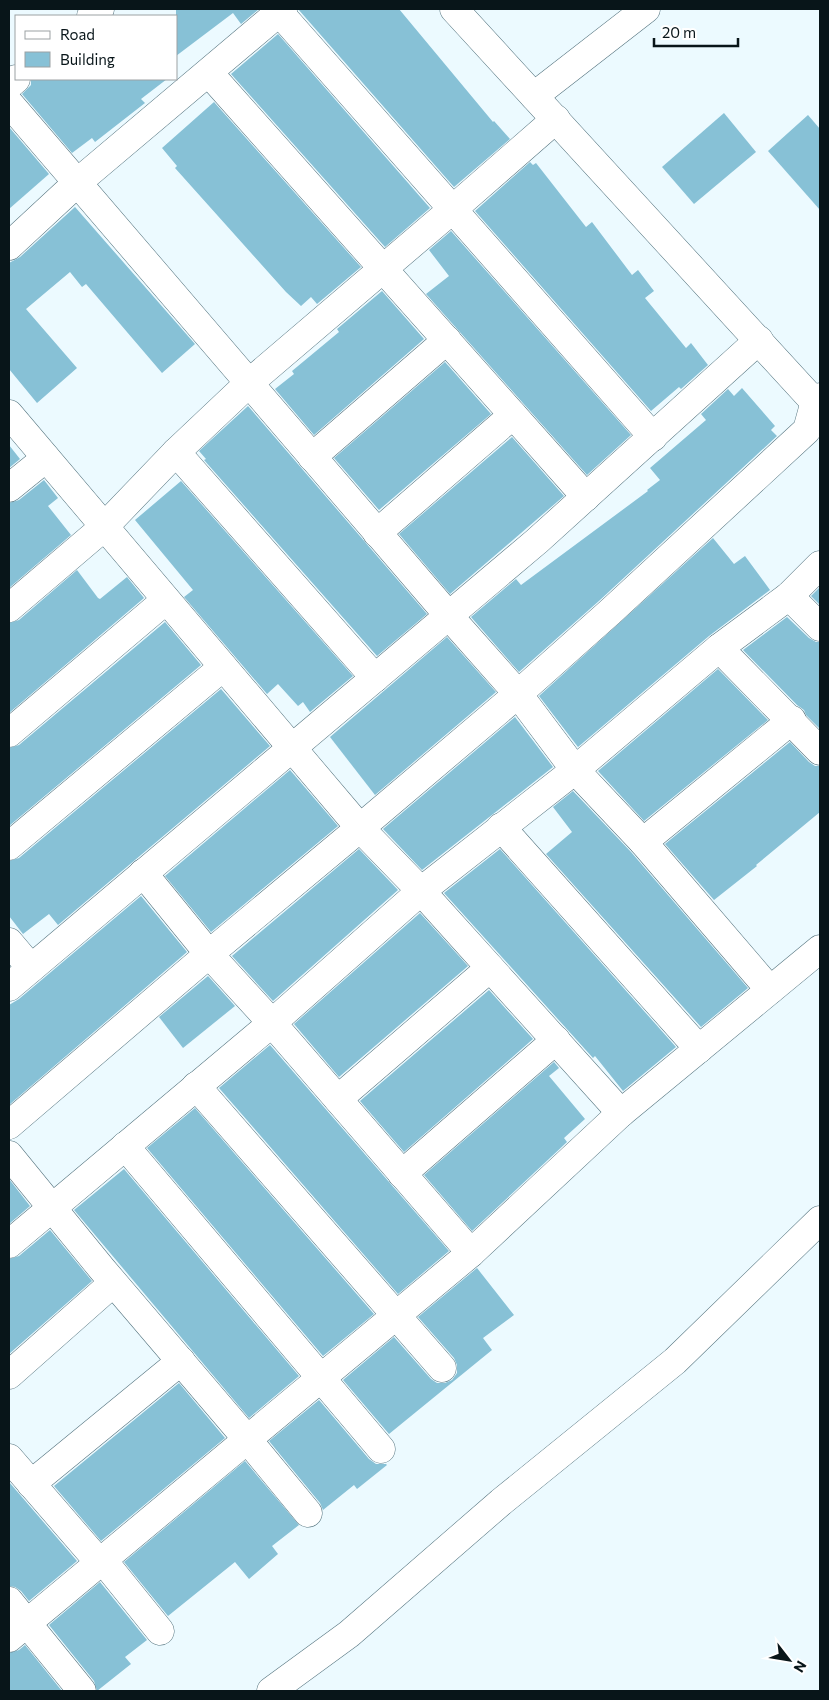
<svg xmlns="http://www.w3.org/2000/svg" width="829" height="1700" viewBox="0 0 829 1700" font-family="Commissioner,sans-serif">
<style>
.building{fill:#87c1d6}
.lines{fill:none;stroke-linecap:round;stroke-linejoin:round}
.minor-casing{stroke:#55747f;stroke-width:29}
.minor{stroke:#fff;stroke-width:28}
</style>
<rect width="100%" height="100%" fill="#ecfaff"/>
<g class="building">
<polygon points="176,9 259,9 241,24 233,13 176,56"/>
<polygon points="298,9 399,9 493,122 494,121 510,139 454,187"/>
<polygon points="278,34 430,208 385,247 231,74"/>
<polygon points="31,79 167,79 141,99 145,103 95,142 92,138 72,153 22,94 31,85"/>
<polygon points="214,102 361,267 317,304 311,297 301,306 286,292 192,187 175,168 177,166 162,148"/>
<polygon points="724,113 756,152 694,204 662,167"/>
<polygon points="808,115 820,129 820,210 768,151"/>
<polygon points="9,127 49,174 9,209"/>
<polygon points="530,162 533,165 536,163 586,227 592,222 632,275 638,270 654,291 645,298 686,348 691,343 708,365 681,389 679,387 651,411 475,211"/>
<polygon points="75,207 195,344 162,373 86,284 82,287 70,272 26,309 77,368 37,403 9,369 9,263 20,257"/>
<polygon points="451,231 631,435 587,475 426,294 449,276 429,250"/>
<polygon points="382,291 424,339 314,435 275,389 294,374 292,371 339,332 337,329"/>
<polygon points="445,362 491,414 379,510 334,458"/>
<polygon points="742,388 775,426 771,430 777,436 600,600 519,672 471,617 516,579 521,585 648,491 647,490 660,480 650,468 706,420 701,414 728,389 734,396"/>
<polygon points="248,406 427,614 377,656 204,460 206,459 199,451"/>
<polygon points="512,437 564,496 450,594 399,534"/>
<polygon points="9,445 20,459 9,468"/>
<polygon points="44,480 58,498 48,506 71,535 9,588 9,503 19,500"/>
<polygon points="181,481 353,676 310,712 303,702 298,706 278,684 267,694 184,597 193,590 135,520"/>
<polygon points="713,538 734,564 745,556 770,590 709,636 578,747 539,696"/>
<polygon points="77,570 98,598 100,599 127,577 144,598 9,713 9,623 19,620"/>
<polygon points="820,587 820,605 811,596"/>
<polygon points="787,617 809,638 816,642 820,642 820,729 806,715 804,710 797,705 743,650"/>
<polygon points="165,622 201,665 9,826 9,748 19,745"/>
<polygon points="447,637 496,692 375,795 330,737"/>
<polygon points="718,669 768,720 644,821 598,771"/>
<polygon points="221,689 270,746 58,925 49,914 23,934 9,916 9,861 19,858"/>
<polygon points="515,717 553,767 422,870 383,829"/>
<polygon points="790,742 809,762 815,766 820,766 820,812 756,865 757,866 714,900 665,844"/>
<polygon points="290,770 338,826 211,932 165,876"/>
<polygon points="573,791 631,852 748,988 701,1027 546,854 572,832 553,807"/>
<polygon points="359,849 398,890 273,1001 232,956"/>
<polygon points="500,849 676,1047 623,1091 595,1056 593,1058 444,893"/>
<polygon points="141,896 187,952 9,1105 9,1005 19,999"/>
<polygon points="420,913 468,966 339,1077 294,1024"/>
<polygon points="208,976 235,1006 183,1048 159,1017"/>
<polygon points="489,990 533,1039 404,1152 360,1101"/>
<polygon points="270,1045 449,1251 398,1294 219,1088"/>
<polygon points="554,1062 559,1068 549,1076 585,1119 564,1138 567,1142 472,1231 424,1175"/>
<polygon points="195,1108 374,1314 323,1356 147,1148"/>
<polygon points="124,1169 299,1376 249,1418 74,1210"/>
<polygon points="9,1179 30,1206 9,1224"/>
<polygon points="50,1230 92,1281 9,1354 9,1259 19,1256"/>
<polygon points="477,1268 514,1315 483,1338 492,1350 389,1434 343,1380 394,1337 431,1379 437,1383 445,1383 452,1380 457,1373 457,1365 454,1358 418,1317"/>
<polygon points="179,1383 225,1438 101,1541 54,1486"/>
<polygon points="319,1400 369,1459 376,1464 386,1464 387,1465 357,1489 354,1485 323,1510 320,1503 269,1441"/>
<polygon points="245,1461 299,1525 272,1546 278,1554 249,1579 235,1562 168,1616 124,1562"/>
<polygon points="9,1482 77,1561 29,1601 21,1591 15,1587 9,1586"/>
<polygon points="100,1582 147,1640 125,1657 131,1664 97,1691 94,1681 49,1625"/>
<polygon points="25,1645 62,1691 9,1691 9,1653 19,1650"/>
</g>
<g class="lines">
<g class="minor-casing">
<g id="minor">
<polyline points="454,9 820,408"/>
<polyline points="279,12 653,437"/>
<polyline points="91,16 100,9"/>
<polyline points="209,73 586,497"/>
<polyline points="9,85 16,79"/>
<polyline points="534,96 646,9"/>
<polyline points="9,103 449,616 518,694 575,770 643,842 770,990"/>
<polyline points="9,246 78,182 283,9"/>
<polyline points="9,414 360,828 421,891 621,1113"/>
<polyline points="176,452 375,678"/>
<polyline points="312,457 447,340"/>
<polyline points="9,488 46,458"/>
<polyline points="377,533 513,415"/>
<polyline points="789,596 820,627"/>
<polyline points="9,608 104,527 176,452 249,383 453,209 556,119"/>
<polyline points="719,648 820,751"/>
<polyline points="9,733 166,600"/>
<polyline points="501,827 699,1049"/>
<polyline points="643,842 792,720"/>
<polyline points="9,846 223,667"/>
<polyline points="9,942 31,968"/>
<polyline points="9,987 537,541 759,340"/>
<polyline points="196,1086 442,1368"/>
<polyline points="338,1099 490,968"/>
<polyline points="9,1125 209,954 360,828 518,694 610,612 807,430 815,401 820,397"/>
<polyline points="125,1146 381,1449"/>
<polyline points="9,1155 102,1269 247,1439 308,1513"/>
<polyline points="402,1174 556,1040"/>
<polyline points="9,1244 272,1023 209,954 143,873"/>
<polyline points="471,1253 272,1023 421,891 575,770 719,648 789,596 820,565"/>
<polyline points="9,1375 113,1283"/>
<polyline points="9,1458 99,1562 110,1569 160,1631"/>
<polyline points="31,1484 181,1361"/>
<polyline points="9,1601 82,1691"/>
<polyline points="9,1638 471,1253 621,1113 820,949"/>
<polyline points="271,1691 349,1634 501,1502 675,1361 820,1220"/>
</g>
</g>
<use href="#minor" class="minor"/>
</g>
<rect width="829" height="1700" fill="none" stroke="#081519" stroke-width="20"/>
<rect x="15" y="15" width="162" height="65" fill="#ffffff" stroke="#9ca1a3"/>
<rect x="25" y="31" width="25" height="8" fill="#ffffff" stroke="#9ca1a3"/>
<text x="60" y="40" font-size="15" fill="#081519">Road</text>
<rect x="25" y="52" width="25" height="15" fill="#87c1d6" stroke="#9ca1a3"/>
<text x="60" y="65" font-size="15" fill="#081519">Building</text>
<g transform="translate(789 1660) rotate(121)" stroke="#ffffff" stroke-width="4" paint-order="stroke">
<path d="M0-4L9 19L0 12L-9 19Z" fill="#081519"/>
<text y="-8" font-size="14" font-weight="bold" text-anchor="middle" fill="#081519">N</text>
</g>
<path d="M654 38v8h84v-8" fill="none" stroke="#081519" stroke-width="2.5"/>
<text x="662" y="38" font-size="15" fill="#081519" stroke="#ffffff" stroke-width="4" paint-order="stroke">20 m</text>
</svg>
